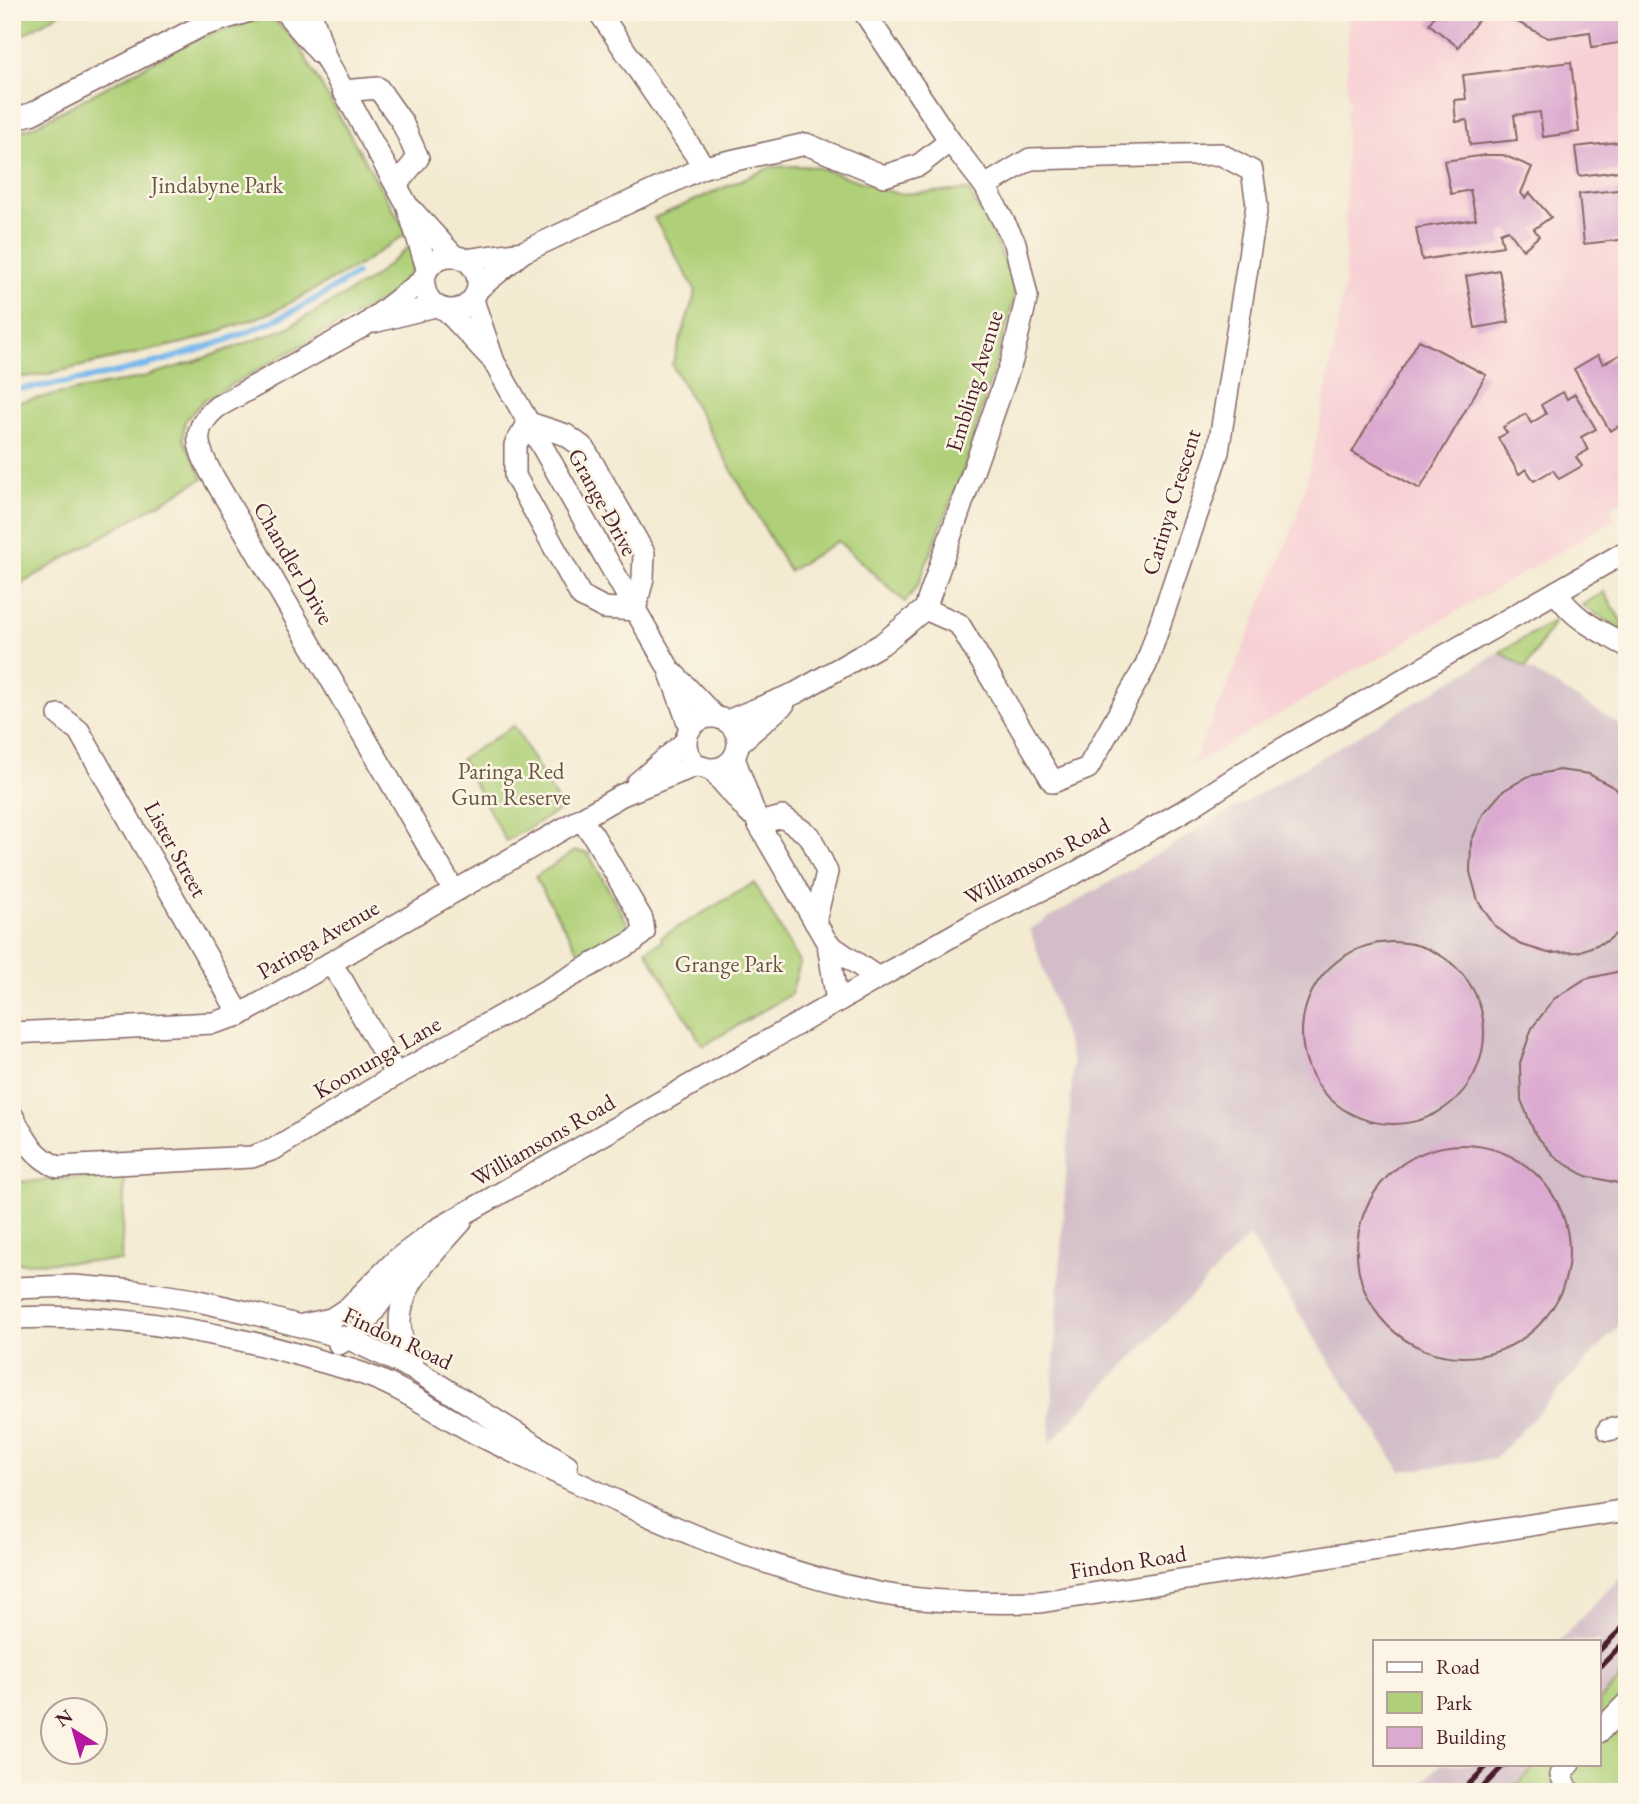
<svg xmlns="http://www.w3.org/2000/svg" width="1639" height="1804" viewBox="0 0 1639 1804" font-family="'EB Garamond',serif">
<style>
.built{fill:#f7cfd4}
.industrial{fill:#d2bdc8}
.green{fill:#afd078;stroke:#7c7852;stroke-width:2}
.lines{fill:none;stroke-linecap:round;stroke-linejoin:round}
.stream{stroke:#79b8ed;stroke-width:6}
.building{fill:#dcaad0}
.minor-casing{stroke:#856665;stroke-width:24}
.minor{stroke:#fff;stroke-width:21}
.rail{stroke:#4a1f2b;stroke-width:5}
.labels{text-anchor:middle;stroke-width:5;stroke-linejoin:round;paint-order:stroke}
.park-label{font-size:23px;fill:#685442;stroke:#fcf5e5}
.street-label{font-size:23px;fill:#4a1f2b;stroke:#fcf5e5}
</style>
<rect width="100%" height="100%" fill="#fcf5e5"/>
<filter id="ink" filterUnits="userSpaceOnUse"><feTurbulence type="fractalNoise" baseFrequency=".0143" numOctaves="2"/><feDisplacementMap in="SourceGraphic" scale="14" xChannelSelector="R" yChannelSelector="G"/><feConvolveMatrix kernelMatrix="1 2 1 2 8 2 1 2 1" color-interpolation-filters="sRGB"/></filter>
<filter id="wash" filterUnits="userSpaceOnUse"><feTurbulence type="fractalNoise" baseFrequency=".00686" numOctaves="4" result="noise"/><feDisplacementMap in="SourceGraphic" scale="28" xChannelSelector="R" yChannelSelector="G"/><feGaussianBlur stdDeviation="1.57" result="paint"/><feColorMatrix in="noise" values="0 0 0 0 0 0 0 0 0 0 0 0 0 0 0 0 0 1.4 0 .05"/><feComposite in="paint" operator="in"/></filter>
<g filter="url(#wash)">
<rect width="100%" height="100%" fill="#f3ead1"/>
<polygon class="built" points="1348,12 1627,12 1627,497 1611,507 1615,520 1414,636 1392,652 1358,668 1191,766 1228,685 1297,518 1320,423 1345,282 1346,110 1350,105 1347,95"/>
<g class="industrial">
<polygon points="1500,652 1627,729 1627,1317 1495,1459 1401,1471 1249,1236 1049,1444 1073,1062 1030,929"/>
<polygon points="1627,1570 1627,1672 1599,1701 1599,1641 1559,1641"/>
<polygon points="1441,1764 1537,1764 1510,1792 1414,1792"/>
</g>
<g class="green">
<polygon points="12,12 62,12 12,41"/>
<polygon points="263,18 275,21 295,40 407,233 361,264 273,312 195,340 43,375 12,378 12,134 36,125 195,39"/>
<polygon points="799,166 816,167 898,194 968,190 988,224 1014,283 1014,300 965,466 918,585 905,602 838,541 789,571 672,365 696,291 654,218 771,167"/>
<path d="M 411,245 C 417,273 408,277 389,296 L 203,401 L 185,421 L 183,438 L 203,478 L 12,589 L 12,403 L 140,378 L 193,362 L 285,329 L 370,280 Z"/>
<polygon points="1604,592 1627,631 1627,633 1582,605"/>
<polygon points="1555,620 1526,668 1500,652"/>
<polygon points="514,726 562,809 506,841 461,759"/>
<polygon points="575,851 588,853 629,926 626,937 584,961 535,877"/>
<polygon points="754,883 800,963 791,994 703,1046 646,950 662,941 661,937"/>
<polygon points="12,1171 18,1182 125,1175 121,1261 12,1263"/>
<polygon points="1627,1672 1627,1792 1510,1792 1537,1764 1599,1764 1599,1701"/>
</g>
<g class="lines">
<path class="stream" d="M 12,390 C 110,379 224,350 310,302 C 326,294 341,283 356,274"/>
</g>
<g id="blocks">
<g class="building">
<polygon points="1437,12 1484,12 1458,47 1429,24"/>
<polygon points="1509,12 1627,12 1627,28 1624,29 1625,42 1592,47 1590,32 1548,38 1506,16"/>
<polygon points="1571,62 1579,132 1543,137 1540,112 1514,115 1517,140 1470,145 1467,120 1456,122 1454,100 1466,99 1463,75"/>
<polygon points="1627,141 1627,170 1579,176 1575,147"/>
<polygon points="1486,155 1503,155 1532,167 1521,193 1525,198 1530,193 1551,217 1534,229 1539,236 1523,250 1508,230 1500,233 1503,246 1422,260 1416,228 1476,219 1470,190 1451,194 1444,161"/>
<polygon points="1627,189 1627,239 1584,244 1579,194"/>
<polygon points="1499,270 1509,322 1475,328 1466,276"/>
<polygon points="1419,340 1486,375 1420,489 1352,452"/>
<polygon points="1621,354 1627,363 1627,422 1610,431 1574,369 1598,355 1603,364"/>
<polygon points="1563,392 1567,399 1575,394 1596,429 1581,437 1588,450 1576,457 1582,466 1559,479 1553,470 1534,481 1526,469 1519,474 1498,438 1507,433 1503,427 1526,414 1531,423 1546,414 1541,405"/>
<polygon points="1559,770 1589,774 1615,788 1627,799 1627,925 1607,941 1578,952 1548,953 1519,944 1495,926 1478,901 1470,872 1471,842 1483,814 1503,791 1529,776"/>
<circle cx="1393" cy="1033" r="91"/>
<polygon points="1621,971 1627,972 1627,1183 1618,1183 1586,1176 1557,1159 1535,1134 1521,1100 1520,1063 1532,1028 1554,999 1585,979"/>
<circle cx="1463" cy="1251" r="106"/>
</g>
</g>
</g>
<g filter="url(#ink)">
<use href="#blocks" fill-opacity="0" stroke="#856665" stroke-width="2"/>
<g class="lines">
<g class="minor-casing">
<g id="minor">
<polyline points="285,12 320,53"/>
<polyline points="311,12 326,59 407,205 427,268"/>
<polyline points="599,12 704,167"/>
<polyline points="343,91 378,88 402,122 418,158 396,185"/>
<polyline points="12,119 31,114 201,26 246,12"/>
<polyline points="411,209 453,255"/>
<circle cx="451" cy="283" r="27"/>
<polyline points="466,260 523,252"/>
<path d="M 423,280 L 365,325 L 217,407 C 191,429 196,445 211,473 L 454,891"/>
<polyline points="478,289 523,252 704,167 806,144 884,176 919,165 950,141"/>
<polyline points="473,300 494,362 668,667 690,728"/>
<polyline points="447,311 491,358"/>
<polyline points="374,322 435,306"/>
<polygon points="529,423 566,435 584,448 644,553 643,578 635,610 604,608 581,596 515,476 515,445"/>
<path d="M 1556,592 C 1574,620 1598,630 1627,646"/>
<polyline points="925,609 959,624 1053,782 1088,768 1146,665 1218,452 1257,205 1252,171 1220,154 1030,159 985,186"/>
<polyline points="674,674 714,716"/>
<polyline points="59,715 79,731 240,1015"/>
<circle cx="712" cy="743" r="26"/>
<polyline points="727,721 796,693 882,644 925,609 1012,360 1027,296 1015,243 985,186 950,141 864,12"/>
<polyline points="739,743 784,704"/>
<polyline points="734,758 758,823 828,944 837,1002"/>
<polyline points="712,770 749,813"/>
<polyline points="637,783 685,742"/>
<polyline points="758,823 783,817 810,836 827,872 815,922"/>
<polyline points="828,944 878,978"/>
<polyline points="330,963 342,980 396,1075"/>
<polyline points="12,1033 213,1023 240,1015 622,795 697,765"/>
<path d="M 12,1115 C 24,1137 33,1157 58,1167 L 252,1157 L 274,1149 L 396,1075 L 634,941 L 644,932 L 642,919 L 593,835 L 580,819"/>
<polyline points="12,1288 74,1286 135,1291 194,1300 251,1313 349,1339 415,1370 567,1465"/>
<path d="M 12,1318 C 113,1313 210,1329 307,1357 C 328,1364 349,1368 369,1376 C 412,1392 448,1421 489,1440 C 615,1501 740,1565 878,1593 C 931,1603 986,1603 1040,1602 L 1627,1510"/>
<polyline points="302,1325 331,1319 348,1308 396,1260 436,1230 973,924 1077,872 1192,806 1263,760 1627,551"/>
<polyline points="339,1344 359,1331 404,1270 413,1263"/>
<path d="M 415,1370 C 376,1305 420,1269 461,1222"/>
<polyline points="1608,1430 1627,1426"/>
<polyline points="1599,1732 1627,1703"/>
<polyline points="1569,1792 1561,1775 1569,1764"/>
</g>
</g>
<use href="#minor" class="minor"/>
<g class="rail">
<polyline points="1599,1651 1627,1623"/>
<polyline points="1599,1668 1627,1639"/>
<polyline points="1461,1792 1489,1764"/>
<polyline points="1478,1792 1505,1764"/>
</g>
</g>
</g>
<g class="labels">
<g class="park-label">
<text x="217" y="193">Jindabyne Park</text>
<text x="511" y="779">Paringa Red<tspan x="511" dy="26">Gum Reserve</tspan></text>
<text x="729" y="972">Grange Park</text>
</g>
<g class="street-label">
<text transform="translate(974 381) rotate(-73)" y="8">Embling Avenue</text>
<text transform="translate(603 502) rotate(61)" y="8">Grange Drive</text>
<text transform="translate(1171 502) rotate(-73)" y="8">Carinya Crescent</text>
<text transform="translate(294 563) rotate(60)" y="8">Chandler Drive</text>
<text transform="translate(176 849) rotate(61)" y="8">Lister Street</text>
<text transform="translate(1037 861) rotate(-28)" y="8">Williamsons Road</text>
<text transform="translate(318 939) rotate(-30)" y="8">Paringa Avenue</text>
<text transform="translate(377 1057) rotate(-30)" y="8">Koonunga Lane</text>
<text transform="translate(543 1140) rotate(-30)" y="8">Williamsons Road</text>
<text transform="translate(398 1338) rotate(25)" y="8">Findon Road</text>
<text transform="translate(1128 1562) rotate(-9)" y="8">Findon Road</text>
</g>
</g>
<rect width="1639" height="1804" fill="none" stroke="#fcf5e5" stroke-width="42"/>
<rect x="1373" y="1640" width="228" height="126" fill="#fcf5e5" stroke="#b59f9b" stroke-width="2"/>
<rect x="1387" y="1662" width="35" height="10" fill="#ffffff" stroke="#b59f9b" stroke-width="2"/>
<text x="1436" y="1674" font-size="21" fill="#4a1f2b">Road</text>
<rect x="1387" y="1692" width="35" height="21" fill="#afd078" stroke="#b59f9b" stroke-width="2"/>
<text x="1436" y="1710" font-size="21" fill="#4a1f2b">Park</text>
<rect x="1387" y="1727" width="35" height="21" fill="#dcaad0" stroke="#b59f9b" stroke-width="2"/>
<text x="1436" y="1744" font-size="21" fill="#4a1f2b">Building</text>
<g transform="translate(74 1731) rotate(323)"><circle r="33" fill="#fcf5e5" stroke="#b59f9b" stroke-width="2"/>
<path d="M0-5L12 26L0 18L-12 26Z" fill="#b5179e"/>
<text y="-10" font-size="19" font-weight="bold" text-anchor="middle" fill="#4a1f2b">N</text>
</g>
</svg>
